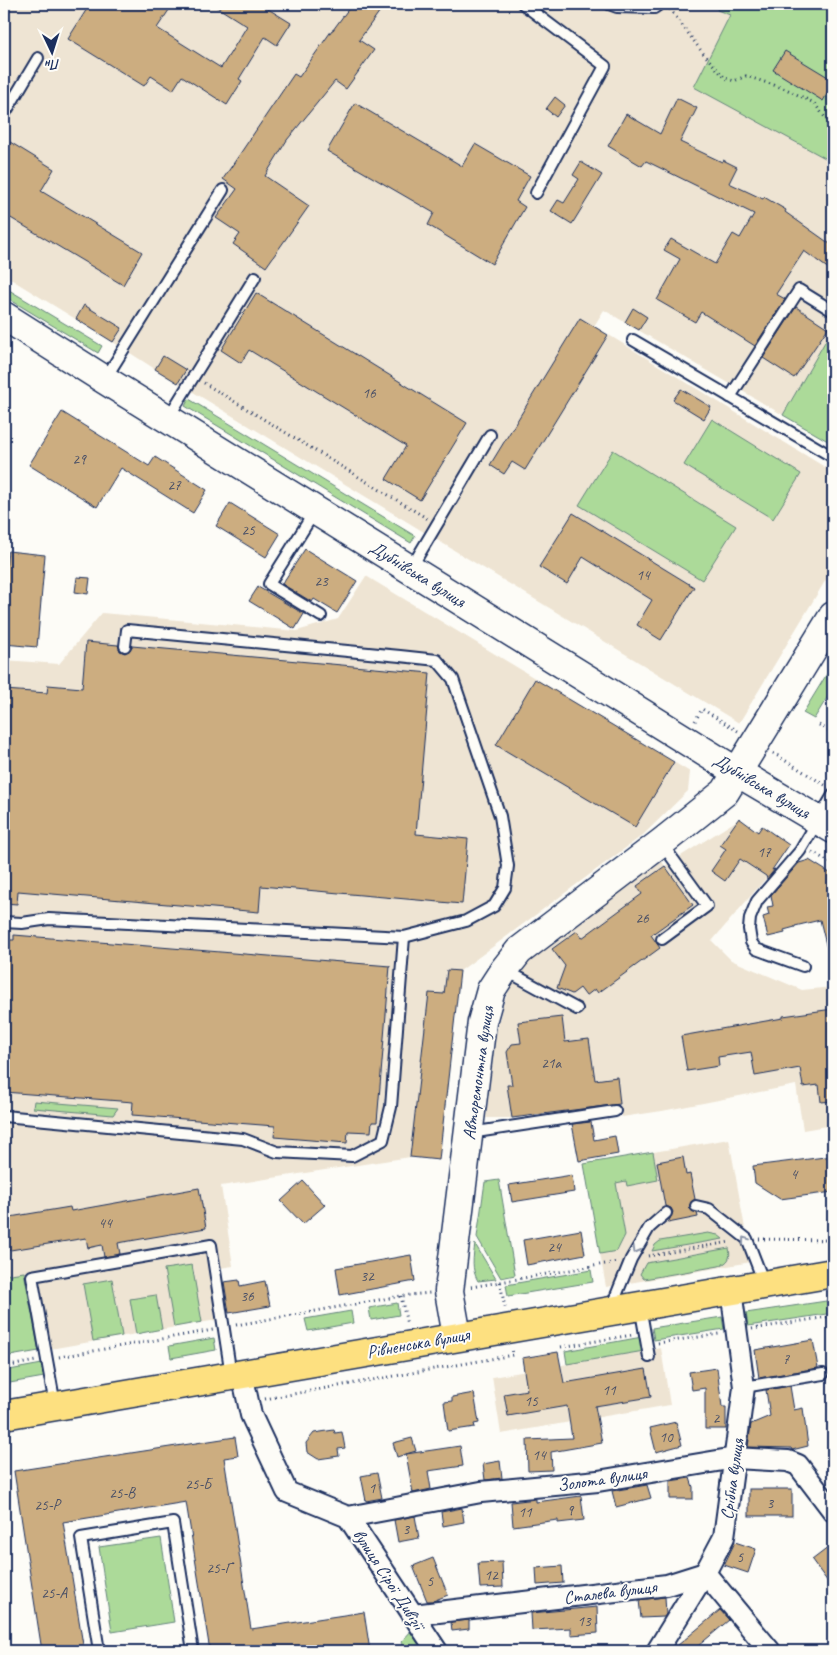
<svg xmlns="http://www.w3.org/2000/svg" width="837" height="1655" viewBox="0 0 837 1655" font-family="Caveat,sans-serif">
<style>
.built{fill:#eee4d3}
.green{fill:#acda99;stroke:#64847c}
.building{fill:#ccad80;stroke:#1b2f5e}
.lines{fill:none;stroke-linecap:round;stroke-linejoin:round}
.lane-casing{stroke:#1b2f5e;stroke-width:14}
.street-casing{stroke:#1b2f5e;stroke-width:24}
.secondary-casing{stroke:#1b2f5e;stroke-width:31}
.primary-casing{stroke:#1b2f5e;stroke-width:31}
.path{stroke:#1b2f5e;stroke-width:3;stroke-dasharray:1 4;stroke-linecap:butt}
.lane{stroke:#fdfcf7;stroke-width:10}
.street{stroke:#fdfcf7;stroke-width:20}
.secondary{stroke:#fdfcf7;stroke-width:28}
.primary{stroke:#fde080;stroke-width:28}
.oneway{stroke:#8c96aa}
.labels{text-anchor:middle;stroke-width:4;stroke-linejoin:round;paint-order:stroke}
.number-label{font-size:15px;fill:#474e66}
.street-label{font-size:18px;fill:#1b2f5e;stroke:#fdfcf7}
</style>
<rect width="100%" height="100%" fill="#fdfcf7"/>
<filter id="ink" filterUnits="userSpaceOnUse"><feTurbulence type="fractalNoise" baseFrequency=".02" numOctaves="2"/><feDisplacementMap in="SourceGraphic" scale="10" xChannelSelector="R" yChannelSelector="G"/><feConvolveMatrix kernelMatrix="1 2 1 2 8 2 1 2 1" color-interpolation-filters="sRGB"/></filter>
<g filter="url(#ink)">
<g class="built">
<polygon points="4,4 719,4 717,10 730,15 825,158 833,165 833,328 783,415 604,310 594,326 833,472 833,568 739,723 155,369 113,342 4,275"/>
<polygon points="366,576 690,772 688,791 643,835 460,971 439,1160 410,1157 221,1186 233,1266 220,1268 228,1318 4,1357 4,660 59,664 102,613 297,631 338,619"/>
<polygon points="739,819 757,831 762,826 789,845 767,877 712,941 731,960 802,990 833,987 833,1125 803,1130 796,1085 662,1111 622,1117 620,1104 512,1118 486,1118 496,1034 503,1004 512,984 526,964 661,860 665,866"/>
<polygon points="729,1139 751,1262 606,1287 584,1164"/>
<polygon points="661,1348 670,1405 501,1434 492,1377"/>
</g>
<g class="green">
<polygon points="719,4 833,4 833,165 825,158 694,87 730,15 717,10"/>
<polygon points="4,287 102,346 98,353 4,296"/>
<polygon points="833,328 833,444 783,415"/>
<polygon points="189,399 415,536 411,543 185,406"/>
<polygon points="712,419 801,474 773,519 684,465"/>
<polygon points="613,450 736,526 702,580 579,505"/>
<polygon points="833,664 833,688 814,719 803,713"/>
<polygon points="34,1101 118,1108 113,1115 33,1108"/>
<polygon points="653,1152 658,1180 627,1186 626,1181 616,1183 625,1235 617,1251 600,1254 584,1164"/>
<polygon points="499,1180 515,1275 501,1278 477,1237 485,1182"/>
<polygon points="708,1233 718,1235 723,1239 652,1251 655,1245 660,1241"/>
<path d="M 475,1244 L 496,1279 L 478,1281 C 471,1269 473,1258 475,1244 Z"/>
<path d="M 729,1248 C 731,1258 729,1262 719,1266 L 644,1279 L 640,1274 L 646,1263 Z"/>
<polygon points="192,1265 202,1322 174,1327 164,1269"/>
<polygon points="591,1270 593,1282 508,1296 506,1285"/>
<polygon points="24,1272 39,1351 4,1357 4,1275"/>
<polygon points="112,1279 122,1336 93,1341 83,1284"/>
<polygon points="156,1295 162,1329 136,1334 130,1299"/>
<polygon points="833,1300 833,1313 748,1326 746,1313"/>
<polygon points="397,1303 399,1315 371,1320 369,1308"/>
<polygon points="351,1311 353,1323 308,1331 305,1319"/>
<polygon points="722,1317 724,1329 654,1340 652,1328"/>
<polygon points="642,1337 644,1351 567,1364 565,1351"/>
<polygon points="214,1338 216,1350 171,1358 169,1346"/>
<polygon points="42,1364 44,1377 4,1384 4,1371"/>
<polygon points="161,1538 174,1622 112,1632 99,1547"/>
<polygon points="413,1629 427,1651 406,1651 401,1642"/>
</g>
<g class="building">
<polygon points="90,4 173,4 157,28 221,68 247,26 212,4 260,4 291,23 277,45 265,37 239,79 242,81 227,105 182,76 173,90 151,76 144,86 68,39"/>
<polygon points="352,4 385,4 359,40 374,50 346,89 335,81 287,140 265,176 309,206 266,267 233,244 240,234 216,218 237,189 223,179 294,74 299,77 332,30 333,30"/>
<polygon points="785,51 833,80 833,83 823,101 773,70"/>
<polygon points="555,97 565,105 556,117 546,109"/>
<polygon points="677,98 697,108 680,142 722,162 723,160 737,167 729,183 763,199 764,197 786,210 785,212 833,246 833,272 804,251 776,294 785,299 755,346 701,312 695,322 657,300 680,259 664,250 671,239 715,264 733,234 740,238 754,214 646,161 642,166 608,146 626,114 660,134"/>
<polygon points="355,103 462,166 475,144 530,176 516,201 525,207 492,264 428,225 434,213 327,151"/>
<polygon points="10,142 54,169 41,191 142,252 123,285 4,214 4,152"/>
<polygon points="581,162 602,175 572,224 551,211 558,200 564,203 579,179 573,175"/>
<polygon points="256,293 467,423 420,500 386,479 406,446 249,350 241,363 221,350"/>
<polygon points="84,305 122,328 113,342 76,319"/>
<polygon points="796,307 828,328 794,378 763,358"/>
<polygon points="633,308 647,317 639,330 625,322"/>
<polygon points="580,318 608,335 525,470 512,462 504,474 490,465"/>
<polygon points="163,356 186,370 178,383 155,369"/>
<polygon points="681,389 711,407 704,419 673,400"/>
<polygon points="62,412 149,466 155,457 207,490 193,513 121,468 97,507 29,465"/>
<polygon points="230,503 280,534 266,557 216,526"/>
<polygon points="573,513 694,587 661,640 637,625 652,600 583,557 567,584 539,567"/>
<polygon points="305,549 357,581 337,613 314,599 312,602 282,584"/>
<polygon points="8,551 45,555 37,647 4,644 4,590"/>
<polygon points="77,577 90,578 88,594 75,592"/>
<polygon points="258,587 304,614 295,629 249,601"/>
<polygon points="86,642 118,645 120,651 125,653 130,650 132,646 430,673 416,834 468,839 462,904 261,886 259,912 18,891 17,904 4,903 4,690 47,693 48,685 82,688"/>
<polygon points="535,679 674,762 635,827 496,745"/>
<polygon points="739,818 758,832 762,826 789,845 772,870 775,869 767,879 766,876 740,859 725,881 711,871 726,849 720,845"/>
<polygon points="809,860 833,875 833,953 828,953 820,920 795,926 795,927 784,930 785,933 768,937 763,917 769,915 767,907 773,906 771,895 799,863"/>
<polygon points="665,866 693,905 651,935 660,948 598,993 595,989 586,996 580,988 572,994 557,988 565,966 552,949 577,931 582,938 642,894 637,886"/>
<polygon points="14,935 390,966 377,1122 372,1122 371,1132 348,1131 347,1143 274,1137 275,1126 132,1115 133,1102 4,1092 4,940 14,940"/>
<polygon points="447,970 460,971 439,1160 410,1157 429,993 444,994"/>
<polygon points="833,1009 833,1101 821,1102 819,1085 803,1087 800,1068 755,1076 751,1052 718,1057 719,1066 687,1071 681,1036 783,1018 783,1016"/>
<polygon points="562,1017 565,1042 589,1039 595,1080 617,1077 620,1104 512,1118 507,1085 512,1085 507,1052 512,1044 521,1043 518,1022"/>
<polygon points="591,1122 594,1140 615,1136 618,1154 579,1161 572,1124"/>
<polygon points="833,1156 833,1192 780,1199 755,1183 753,1166"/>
<polygon points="683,1157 686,1175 690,1174 695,1199 691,1202 689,1208 692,1211 697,1213 698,1217 668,1223 673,1212 671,1208 665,1206 657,1162"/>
<polygon points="572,1175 574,1192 512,1202 509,1185"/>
<polygon points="303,1181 325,1205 303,1224 281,1201"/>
<polygon points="199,1188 206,1228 118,1243 120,1254 104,1257 102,1245 88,1248 86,1238 4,1251 4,1218 70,1207 71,1211"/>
<polygon points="581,1230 585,1254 527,1265 523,1240"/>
<polygon points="411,1255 415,1281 340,1295 336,1268"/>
<polygon points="239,1280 240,1286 265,1281 270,1306 229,1313 224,1282"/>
<polygon points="813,1340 818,1368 759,1378 755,1350"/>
<polygon points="558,1352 564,1383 646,1369 651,1397 595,1406 602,1443 551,1452 552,1470 528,1471 527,1440 572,1438 567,1406 508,1416 504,1394 527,1390 522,1358"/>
<polygon points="717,1368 722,1407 726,1407 726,1429 705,1429 705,1388 692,1390 689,1372"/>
<polygon points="790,1386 794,1410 803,1408 808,1446 792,1450 791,1448 748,1447 751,1424 770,1416 766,1390"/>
<polygon points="474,1393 479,1423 474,1424 475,1427 448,1431 444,1402 452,1401 452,1397"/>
<polygon points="676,1422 682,1445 656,1452 650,1428"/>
<polygon points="334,1430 335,1433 342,1432 345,1448 338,1449 339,1456 318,1459 307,1452 306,1443 314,1433"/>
<polygon points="235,1437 238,1456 224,1458 251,1629 364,1612 370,1651 210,1651 186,1502 63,1522 84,1651 42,1651 14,1471"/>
<polygon points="412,1438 416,1451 406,1454 460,1446 463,1466 428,1471 431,1489 413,1493 406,1454 397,1457 393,1443"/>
<polygon points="500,1461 502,1478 485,1480 483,1464"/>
<polygon points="377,1473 382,1498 366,1501 361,1476"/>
<polygon points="690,1478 693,1487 693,1499 670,1499 670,1481"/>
<polygon points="647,1485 651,1498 616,1507 612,1491"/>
<rect x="749" y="1489" width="43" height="27"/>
<polygon points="581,1496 584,1520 558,1523 558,1520 513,1526 511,1502 536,1499 536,1502"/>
<polygon points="462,1508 464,1522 443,1526 441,1512"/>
<polygon points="415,1516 419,1538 398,1542 394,1520"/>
<polygon points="735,1542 756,1549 748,1573 724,1565"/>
<polygon points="833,1544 833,1589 812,1560"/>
<polygon points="433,1558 448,1595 433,1601 427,1601 413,1566"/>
<polygon points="502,1562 503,1587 480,1588 478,1563"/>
<polygon points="562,1566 563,1583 537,1585 536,1568"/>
<polygon points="665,1597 666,1614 664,1617 641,1618 639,1600"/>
<polygon points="597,1607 598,1633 571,1635 571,1628 532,1630 531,1613"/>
<polygon points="720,1610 729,1620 698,1646 703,1651 671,1651"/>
<polygon points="469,1620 469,1629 452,1631 451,1622"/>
</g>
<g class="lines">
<g class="lane-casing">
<g id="lane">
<polyline points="523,4 605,66 536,193"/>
<polyline points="609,4 617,7 654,8 660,4"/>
<polyline points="4,115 38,58"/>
<polyline points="633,340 833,457"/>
<polyline points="105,379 223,190"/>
<polyline points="730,397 799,290 833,311"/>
<polyline points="168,418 255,277"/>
<polyline points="315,511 269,584 321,616"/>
<polyline points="411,568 490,435"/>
<polyline points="662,844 707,906 662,939"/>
<polyline points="4,922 22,923 49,919 404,937 466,921 494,906 505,888 508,866 500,816 453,679 437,660 400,656 127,630 125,646"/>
<polyline points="803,966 756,949 751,942 749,929 750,918 757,901 800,851 833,795"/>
<polyline points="505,970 577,1009"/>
<polyline points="4,1116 243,1139 277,1152 352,1156 383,1140 391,1107 404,937"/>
<polyline points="470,1133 615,1111"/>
<polyline points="696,1206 709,1209 747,1239 764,1283"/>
<polyline points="640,1306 649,1357"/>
<polyline points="611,1308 631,1259 649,1228 666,1213"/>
<polyline points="744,1387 823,1374"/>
<polyline points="55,1405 32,1276 200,1247 211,1245 231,1375"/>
<polyline points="99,1651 81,1538 173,1523 193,1651"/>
</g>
</g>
<g class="street-casing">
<g id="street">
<polyline points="242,1374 251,1415 287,1492 348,1517 437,1651"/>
<polyline points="348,1517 481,1492 598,1481 735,1458 788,1461 798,1465 833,1511"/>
<polyline points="413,1615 667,1585 705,1573 770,1651"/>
<polyline points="657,1651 705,1573 724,1537 744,1387 731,1290"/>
</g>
</g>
<g class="secondary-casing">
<g id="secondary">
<polyline points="4,316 105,380 737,772 833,829"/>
<polyline points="457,1336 449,1291 482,1022 491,990 504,970 519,951 661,843 725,792 833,616"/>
</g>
</g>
<g class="primary-casing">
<polyline id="primary" points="4,1415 833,1273"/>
</g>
<g class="path">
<polyline points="670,9 702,52 725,78 734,81 746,76 786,89 814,103 827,120 833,159"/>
<polyline points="204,383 428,519"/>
<polyline points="695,721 702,709 738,731"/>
<polyline points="819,725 833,733"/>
<polyline points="773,753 825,785"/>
<polyline points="812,852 833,864"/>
<polyline points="759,1239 833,1240"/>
<polyline points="648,1256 730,1242"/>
<polyline points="500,1282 505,1308"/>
<polyline points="471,1287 617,1262"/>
<polyline points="401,1296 407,1325"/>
<polyline points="236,1325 401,1296 430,1293"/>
<polyline points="752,1329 833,1316"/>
<polyline points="658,1343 719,1334"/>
<polyline points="561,1347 632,1335"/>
<polyline points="59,1357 213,1330"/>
<polyline points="4,1367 36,1361"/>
<polyline points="265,1399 513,1355 512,1348"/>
</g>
<use href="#lane" class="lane"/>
<use href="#street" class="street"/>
<use href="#secondary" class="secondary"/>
<use href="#primary" class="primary"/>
</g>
<defs><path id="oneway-chevron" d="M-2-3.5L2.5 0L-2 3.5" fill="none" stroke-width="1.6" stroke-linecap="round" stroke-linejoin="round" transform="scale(1.25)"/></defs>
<g class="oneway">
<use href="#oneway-chevron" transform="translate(745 1240) rotate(-127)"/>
<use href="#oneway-chevron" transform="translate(636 1250) rotate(120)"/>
</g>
</g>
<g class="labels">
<g class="number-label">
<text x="369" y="398">16</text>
<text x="79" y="464">29</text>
<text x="174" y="490">27</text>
<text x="248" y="535">25</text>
<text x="643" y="580">14</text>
<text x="321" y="586">23</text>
<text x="764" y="857">17</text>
<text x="642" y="923">26</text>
<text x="551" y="1068">21а</text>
<text x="794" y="1179">4</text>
<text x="105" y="1228">44</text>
<text x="554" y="1252">24</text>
<text x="367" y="1281">32</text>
<text x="247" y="1301">36</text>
<text x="786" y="1364">7</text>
<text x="609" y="1395">11</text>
<text x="531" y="1406">15</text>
<text x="716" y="1423">2</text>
<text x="666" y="1442">10</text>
<text x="539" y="1460">14</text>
<text x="198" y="1489">25-Б</text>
<text x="372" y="1493">1</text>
<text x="122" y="1498">25-В</text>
<text x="770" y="1508">3</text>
<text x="47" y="1510">25-Р</text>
<text x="570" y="1515">9</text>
<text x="525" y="1517">11</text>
<text x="406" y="1534">3</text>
<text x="740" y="1562">5</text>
<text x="219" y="1573">25-Г</text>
<text x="491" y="1580">12</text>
<text x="430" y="1586">5</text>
<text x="54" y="1598">25-А</text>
<text x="584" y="1626">13</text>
</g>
<g class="street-label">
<text transform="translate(418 574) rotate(32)" y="6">Дубнівська вулиця</text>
<text transform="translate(762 786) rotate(31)" y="6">Дубнівська вулиця</text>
<text transform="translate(478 1073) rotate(-82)" y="6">Авторемонтна вулиця</text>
<text transform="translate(418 1343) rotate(-10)" y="6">Рівненська вулиця</text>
<text transform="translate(602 1479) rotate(-8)" y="6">Золота вулиця</text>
<text transform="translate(732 1479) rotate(-82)" y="6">Срібна вулиця</text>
<text transform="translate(389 1579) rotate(57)" y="6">вулиця Сірої Дивізії</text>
<text transform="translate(610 1592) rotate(-7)" y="6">Сталева вулиця</text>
</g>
</g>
<rect width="837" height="1655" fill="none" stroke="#fdfcf7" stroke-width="20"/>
<rect x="10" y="10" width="817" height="1635" fill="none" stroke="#1b2f5e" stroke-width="2" filter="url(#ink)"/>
<g transform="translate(52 52) rotate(176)" stroke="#fdfcf7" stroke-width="4" paint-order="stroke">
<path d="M0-4L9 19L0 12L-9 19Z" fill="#1b2f5e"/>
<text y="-8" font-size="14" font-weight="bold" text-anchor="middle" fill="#1b2f5e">Пн</text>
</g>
</svg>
